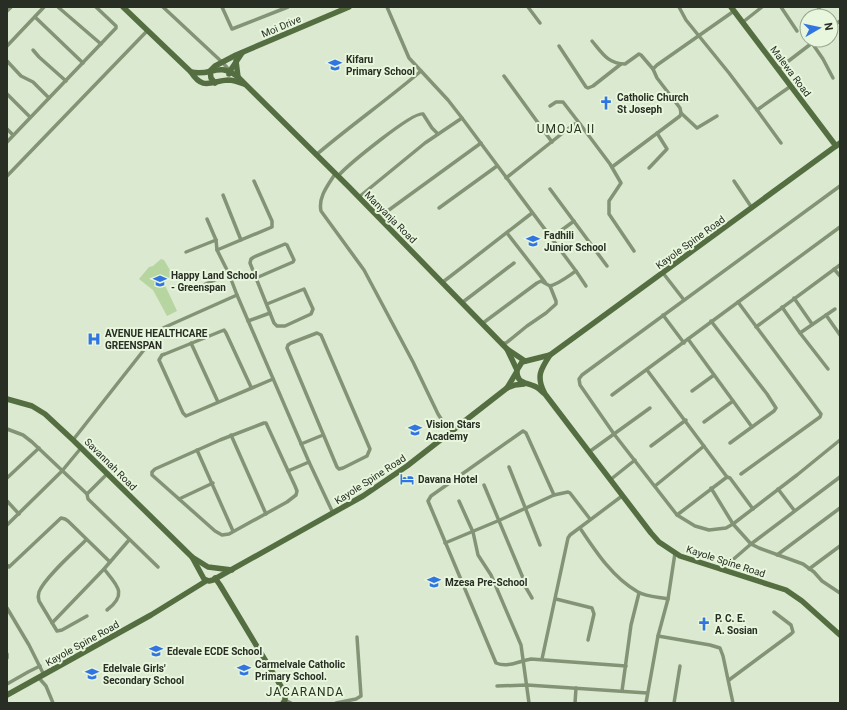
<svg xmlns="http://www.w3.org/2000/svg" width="847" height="710" viewBox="0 0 847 710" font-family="Roboto,sans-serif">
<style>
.grass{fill:#b7d5a0}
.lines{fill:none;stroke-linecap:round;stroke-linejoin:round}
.street{stroke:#839476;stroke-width:3.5}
.secondary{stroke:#556e41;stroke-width:5.5}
.labels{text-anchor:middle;stroke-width:4;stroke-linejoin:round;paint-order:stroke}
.street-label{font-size:10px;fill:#282e24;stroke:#e7f6dc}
.poi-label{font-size:10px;font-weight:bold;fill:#282e24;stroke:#e7f6dc;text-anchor:start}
.quarter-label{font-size:12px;letter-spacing:1px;fill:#27321e;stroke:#e7f6dc}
</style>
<rect width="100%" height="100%" fill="#dae9cf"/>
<polygon class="grass" points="161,259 164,260 174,277 163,281 177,311 167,316 153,290 139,279 149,267 153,266"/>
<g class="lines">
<g class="street">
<polyline points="58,7 101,44"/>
<polyline points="163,7 223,63 230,71"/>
<polyline points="222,7 232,29 288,7"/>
<path d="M 387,7 L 409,58 L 448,100 L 462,118 L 576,271 C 567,277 560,283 550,286 L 541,281 L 537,283 L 483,323"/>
<polyline points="528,7 540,23"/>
<polyline points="679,7 686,20 729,73 757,110"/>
<polyline points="781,7 797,31"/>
<polyline points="818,7 824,16"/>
<polyline points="7,11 11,7"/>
<polyline points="35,17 83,63"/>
<polyline points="743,22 762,7"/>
<polyline points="831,27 840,21"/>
<path d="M 592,41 C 602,53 608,64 625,64 L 639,54 L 641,55 L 653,69 L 657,78 L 680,108 L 681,113 L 680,116 L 612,167"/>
<polyline points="812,43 823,59 833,78"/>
<polyline points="7,46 44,7"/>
<polyline points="559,46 586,87 588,88 593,86 621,64"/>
<polyline points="33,50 39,57 66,81"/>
<polyline points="7,61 21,76 33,82 49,98"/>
<polyline points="653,69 657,65 734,11"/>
<polyline points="778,69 816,40"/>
<polyline points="504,76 552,142"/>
<polyline points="7,94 30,117"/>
<polyline points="550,106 556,102 563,102 580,124"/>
<polyline points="681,113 697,128 717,116"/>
<polyline points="7,129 13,135"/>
<polyline points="7,142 116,28 116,26 96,7"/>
<polyline points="781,143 757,110 791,86"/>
<path d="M 316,155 C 350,126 387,100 421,71"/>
<polyline points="649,168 667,149 657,133"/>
<path d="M 335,174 C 328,185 318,197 321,211 L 364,270 L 413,362 L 438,414 L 450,433"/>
<polyline points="7,176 147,31"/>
<path d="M 338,176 C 348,165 413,111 423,114 L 432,128 L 438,134"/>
<polyline points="506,178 574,124 580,124 610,164 621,183 609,201 609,214 634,251"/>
<polyline points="734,181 752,208"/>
<polyline points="840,186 582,375 579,379 580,385 614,434 677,515 695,526 709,530 726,528 733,524 797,475 840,440"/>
<polyline points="550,189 607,266"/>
<polyline points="223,195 241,240"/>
<polyline points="359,197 425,143 462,118"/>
<polyline points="439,208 497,166"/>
<polyline points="382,215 481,143"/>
<polyline points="207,219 216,240 217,250 229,274 237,295"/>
<polyline points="507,233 545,282"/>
<polyline points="551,238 574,221"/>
<polyline points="217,250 272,227 272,221 254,181"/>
<polyline points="186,252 216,240"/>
<polyline points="834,269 840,276"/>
<polyline points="576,271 586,286"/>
<polyline points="663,273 684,300"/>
<polyline points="256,278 293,262 294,260 287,245 285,244 254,257 251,259 250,263 274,323 277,326 285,326 311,314 313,309 304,289 267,304"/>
<polyline points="443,282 532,213"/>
<polyline points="196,288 229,274"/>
<polyline points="794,298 812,324"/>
<polyline points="463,302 514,263"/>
<polyline points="738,302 821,414 820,417 741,474"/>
<polyline points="782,307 800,333 828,369"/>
<polyline points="663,315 684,343"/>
<polyline points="826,315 840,335"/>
<polyline points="248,321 270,313"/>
<polyline points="711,321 767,394 776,408 774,411 730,443"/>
<polyline points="756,327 840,265"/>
<polygon points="317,333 321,335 370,449 367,456 343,468 339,469 337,467 287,348 288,345 291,343"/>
<polyline points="800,333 835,309"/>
<polyline points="688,339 752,427"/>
<polyline points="191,343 218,402"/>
<polyline points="502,343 506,343 527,326 546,313 556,304 556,301 550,286"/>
<polyline points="647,370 727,477"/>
<polyline points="251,387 226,333 224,330 165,354 162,355 159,360 183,413 186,416 273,379"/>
<polyline points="692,391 714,375"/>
<polyline points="612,395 840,227"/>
<polyline points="704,422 733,401"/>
<polygon points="264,423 266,423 295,486 297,491 296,495 287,502 229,534 222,535 215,531 152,475 152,472 155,469 220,440"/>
<polyline points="7,429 23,435 32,442 87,494 88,499 158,567"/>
<polyline points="231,435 266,514"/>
<polyline points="73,440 158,332 163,328 237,295 309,462 333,513"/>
<polyline points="301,444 323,435"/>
<polyline points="651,446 686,420"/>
<polyline points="197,450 233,531"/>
<polyline points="589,452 650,408"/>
<polyline points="509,467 540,545"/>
<polyline points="288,471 309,462"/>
<polyline points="7,478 39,448"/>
<polyline points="610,480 635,460"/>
<polyline points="484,485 523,578 525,586 532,598"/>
<polyline points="655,486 704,446"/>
<polyline points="711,488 733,524 751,544 840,477"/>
<polyline points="778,489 794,510"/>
<polyline points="87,494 108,473"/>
<path d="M 554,495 L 526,433 L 523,431 L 431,496 L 428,501 L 496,663 C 508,668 519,661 531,659 L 626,666"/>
<polyline points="179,499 213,483"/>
<polyline points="7,501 19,514"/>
<polyline points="459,501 473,532 478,555 491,575 521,645 529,703"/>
<polyline points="677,515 727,477 730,478 753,509"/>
<polyline points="7,525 62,471 81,448"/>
<path d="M 580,528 C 596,552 613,578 638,592 C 647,597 659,597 668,599"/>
<path d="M 86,540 C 75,551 44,578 39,592 C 38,595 38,598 39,601 L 57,631 L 62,630 L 87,616"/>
<polyline points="445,543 500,520 554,495 568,492 570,493 590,519"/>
<polyline points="777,555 840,508"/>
<polyline points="7,565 9,567 61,518 65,519 68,521 110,562"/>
<path d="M 104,569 C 117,585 128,594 107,610"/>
<polyline points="809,569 840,546"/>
<polyline points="721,570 751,544 759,548 803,564 814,572 822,581 840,593"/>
<polyline points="556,599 592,608 594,614 588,640"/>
<polyline points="7,608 29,645 44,675"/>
<polyline points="52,623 104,569 129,540"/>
<polyline points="658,636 710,645 720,648 723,656 733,703"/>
<polyline points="7,654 7,658"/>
<polyline points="542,659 568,538 570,535 622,496"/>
<polyline points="39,678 46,686 53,703"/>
<polyline points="729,680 791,634 793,632 791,625 774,612"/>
<polyline points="7,684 28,672 40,666"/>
<polyline points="497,686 527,685 647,693"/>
<polyline points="622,691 631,625 639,593"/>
<polyline points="285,700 291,703"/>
<polyline points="336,703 356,699 361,696 357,637"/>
<polyline points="575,703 576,688"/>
<polyline points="646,703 658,636 668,599 675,553"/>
<polyline points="674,703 680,666"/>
</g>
<g class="secondary">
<path d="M 123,7 L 191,72 C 203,91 211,81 228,80 C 234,80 239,82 244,84"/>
<polyline points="731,7 836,146"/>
<polyline points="236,61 238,77"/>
<path d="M 191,72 C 212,77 217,61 238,77 L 349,187 L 507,349 L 525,361"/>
<polyline points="229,74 230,71 242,53"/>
<polyline points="215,83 211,78 210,71 215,66 236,55 349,7"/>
<polyline points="507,349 517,370"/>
<path d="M 550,355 L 522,362 L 517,370 C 516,383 525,382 534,386 C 538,387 541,391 545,394 L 651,533 L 659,542 L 680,556 L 786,590 L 802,601 L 840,635"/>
<polyline points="507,388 516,373"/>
<path d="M 544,392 C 536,376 541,369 550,355 L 840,143"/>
<polyline points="7,399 32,406 45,414 73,440 192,557 208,567 232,570"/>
<polyline points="192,557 204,579 209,581 213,580 363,496 407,466 507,388 515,385 524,384"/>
<polyline points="215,578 220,585 285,693 285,700 283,703"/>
<polyline points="7,695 151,615 206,581"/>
</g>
</g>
<defs>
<g id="school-bare" transform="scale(1.08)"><path d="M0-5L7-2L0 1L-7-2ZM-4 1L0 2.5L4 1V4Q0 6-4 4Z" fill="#3075e2" stroke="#e7f6dc" stroke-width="2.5" paint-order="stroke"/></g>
<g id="church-bare" transform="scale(1.08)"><path d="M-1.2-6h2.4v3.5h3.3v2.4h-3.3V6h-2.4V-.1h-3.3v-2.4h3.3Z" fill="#3075e2" stroke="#e7f6dc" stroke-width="2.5" paint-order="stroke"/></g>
<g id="hospital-bare" transform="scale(1.08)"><path d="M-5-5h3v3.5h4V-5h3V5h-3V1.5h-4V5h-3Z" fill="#3075e2" stroke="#e7f6dc" stroke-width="2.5" paint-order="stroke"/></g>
<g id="hotel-bare" transform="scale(1.08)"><path d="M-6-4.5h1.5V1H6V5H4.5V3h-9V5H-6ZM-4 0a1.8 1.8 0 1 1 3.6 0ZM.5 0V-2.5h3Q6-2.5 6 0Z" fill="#3075e2" stroke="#e7f6dc" stroke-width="2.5" paint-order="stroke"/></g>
</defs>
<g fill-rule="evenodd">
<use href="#school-bare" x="335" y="65"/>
<use href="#church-bare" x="606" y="103"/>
<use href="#school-bare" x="533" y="241"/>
<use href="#school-bare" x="160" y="281"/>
<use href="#hospital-bare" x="94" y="339"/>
<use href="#school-bare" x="415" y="430"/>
<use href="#hotel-bare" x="407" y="479"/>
<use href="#school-bare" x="434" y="582"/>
<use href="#church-bare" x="704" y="624"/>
<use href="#school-bare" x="156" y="651"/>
<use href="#school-bare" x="244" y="670"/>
<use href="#school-bare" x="92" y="674"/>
</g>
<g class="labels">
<g class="street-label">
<text transform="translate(281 26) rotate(-23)" y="4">Moi Drive</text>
<text transform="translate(791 71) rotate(53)" y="4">Malewa Road</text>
<text transform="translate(391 217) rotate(45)" y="4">Manyanja Road</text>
<text transform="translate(690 242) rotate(-36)" y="4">Kayole Spine Road</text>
<text transform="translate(111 464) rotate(45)" y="4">Savannah Road</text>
<text transform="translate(370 479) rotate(-33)" y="4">Kayole Spine Road</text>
<text transform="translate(726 561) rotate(18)" y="4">Kayole Spine Road</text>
<text transform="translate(82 643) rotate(-29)" y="4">Kayole Spine Road</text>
</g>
<g class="poi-label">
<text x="346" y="63">Kifaru<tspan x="346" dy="12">Primary School</tspan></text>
<text x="617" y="101">Catholic Church<tspan x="617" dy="12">St Joseph</tspan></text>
<text x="544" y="239">Fadhili<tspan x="544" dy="12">Junior School</tspan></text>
<text x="171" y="279">Happy Land School<tspan x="171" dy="12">- Greenspan</tspan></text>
<text x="105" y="337">AVENUE HEALTHCARE<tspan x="105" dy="12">GREENSPAN</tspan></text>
<text x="426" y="428">Vision Stars<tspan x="426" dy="12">Academy</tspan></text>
<text x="418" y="483">Davana Hotel</text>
<text x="445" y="586">Mzesa Pre-School</text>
<text x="715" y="622">P. C. E.<tspan x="715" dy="12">A. Sosian</tspan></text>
<text x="167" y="655">Edevale ECDE School</text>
<text x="255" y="668">Carmelvale Catholic<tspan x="255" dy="12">Primary School.</tspan></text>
<text x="103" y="672">Edelvale Girls'<tspan x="103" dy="12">Secondary School</tspan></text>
</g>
<g class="quarter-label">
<text x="566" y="133">UMOJA II</text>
<text x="305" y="696">JACARANDA</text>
</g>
</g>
<rect width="847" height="710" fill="none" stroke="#282e24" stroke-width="16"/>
<g transform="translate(819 28) rotate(81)"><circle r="19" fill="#e7f6dc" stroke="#9ba692"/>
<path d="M0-3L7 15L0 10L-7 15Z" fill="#3075e2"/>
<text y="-6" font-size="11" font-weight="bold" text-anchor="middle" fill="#282e24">N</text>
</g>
</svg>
